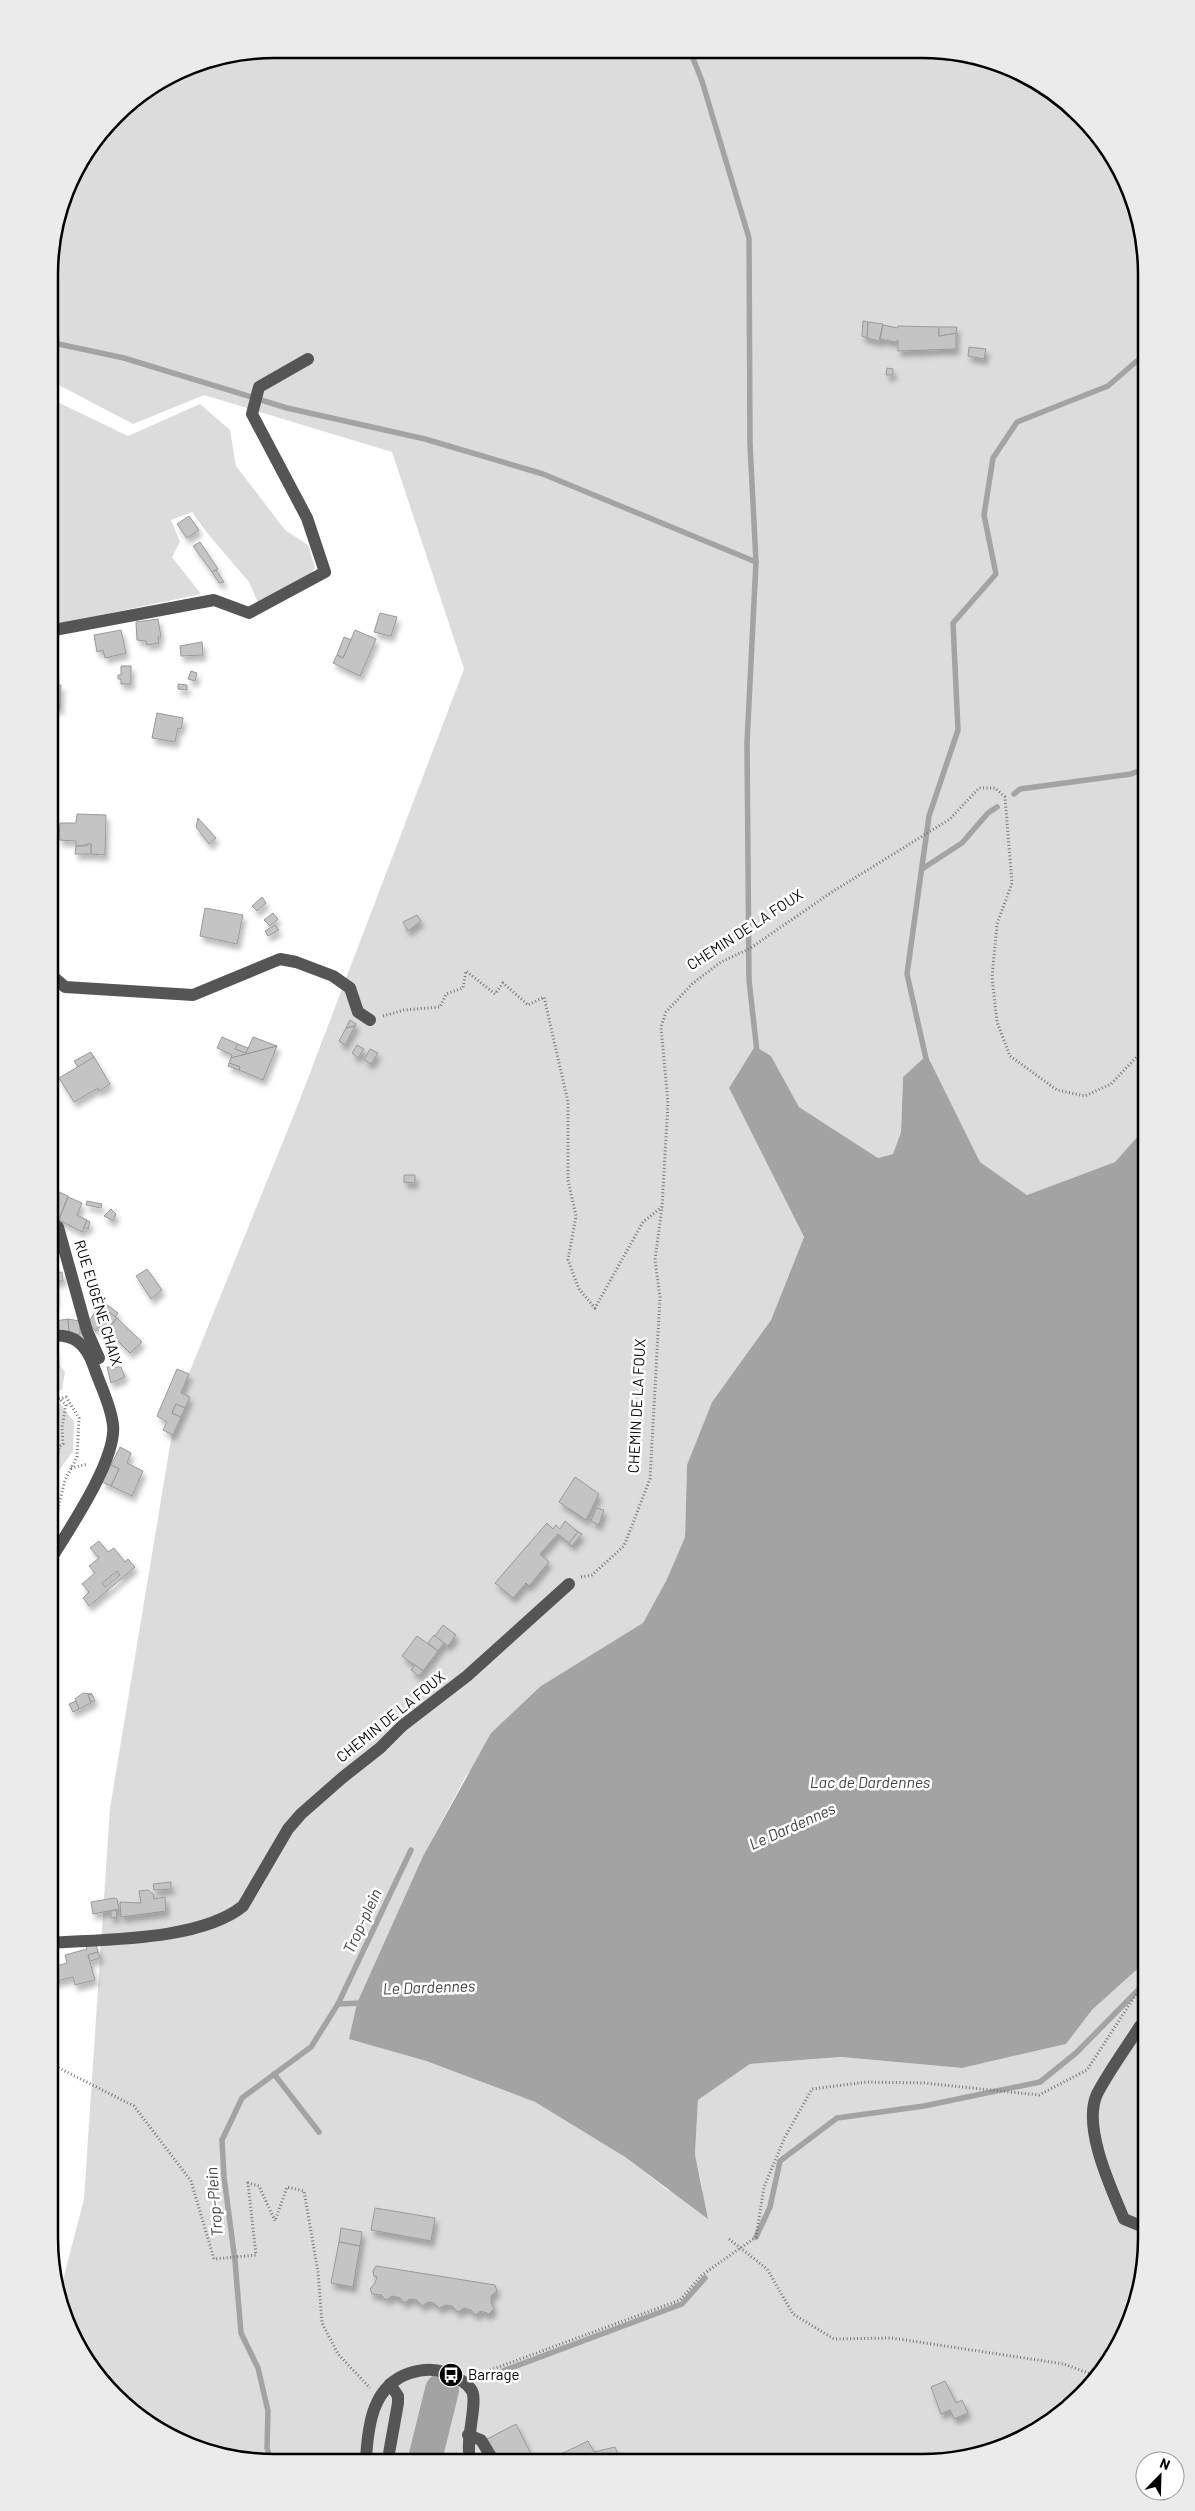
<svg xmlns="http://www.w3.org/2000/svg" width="1195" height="2511" viewBox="0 0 1195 2511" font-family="Barlow,sans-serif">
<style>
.green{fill:#dcdcdc}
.water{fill:#a3a3a3}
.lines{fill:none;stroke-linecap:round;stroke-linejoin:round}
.stream{stroke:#a3a3a3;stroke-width:5.5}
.river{stroke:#a3a3a3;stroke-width:34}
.building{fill:#c4c4c4;stroke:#999;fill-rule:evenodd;filter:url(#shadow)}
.path{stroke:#777;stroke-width:3;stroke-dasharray:1 2.5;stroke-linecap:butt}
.minor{stroke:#555;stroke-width:12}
.labels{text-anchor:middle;stroke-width:5;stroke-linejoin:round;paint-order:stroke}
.street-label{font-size:15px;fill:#000;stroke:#fff}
.poi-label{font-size:15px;fill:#000;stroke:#fff;text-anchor:start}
.water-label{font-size:16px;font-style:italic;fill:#444;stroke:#fff}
.rim{fill:none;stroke:#000;stroke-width:2.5}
</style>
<defs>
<filter id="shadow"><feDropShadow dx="3" dy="5.5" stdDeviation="2.5" flood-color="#0004"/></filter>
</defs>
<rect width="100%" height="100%" fill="#fff"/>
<g class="green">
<polygon points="274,49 965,53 1021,72 1070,105 1109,149 1139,215 1146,274 1146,1127 1115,1162 1027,1195 980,1162 927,1056 903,1077 901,1132 893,1154 878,1158 799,1107 771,1056 755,1046 729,1088 804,1237 771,1320 712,1402 687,1466 685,1537 666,1581 643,1624 541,1686 466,1776 423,1856 357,2003 350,2039 426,2061 535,2102 625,2157 669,2191 703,2191 695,2154 698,2100 750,2064 841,2057 962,2068 1066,2044 1092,2010 1143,1964 1146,1951 1146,2252 1129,2323 1091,2385 1046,2425 980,2455 921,2462 230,2458 174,2439 125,2406 79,2350 58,2299 84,2199 110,1808 177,1403 297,1107 464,669 392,452 204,395 133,424 55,383 49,382 49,259 72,174 125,105 188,66"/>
<polygon points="49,398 128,436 200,404 230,430 236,466 285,530 308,545 315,567 312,572 259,605 249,582 208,534 192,512 171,520 180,542 172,557 201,594 49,626"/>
<polygon points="57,1362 65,1372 62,1390 49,1393 49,1363"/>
<polygon points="60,1403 74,1422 73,1451 49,1484 49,1409"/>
</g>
<polygon class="water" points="755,1046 771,1056 799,1107 878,1158 893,1154 901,1132 903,1077 927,1055 980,1162 1027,1195 1115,1162 1146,1127 1146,1951 1143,1964 1092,2010 1066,2044 962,2068 841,2057 750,2064 698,2100 695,2154 708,2219 625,2157 535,2102 426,2061 349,2039 357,2003 423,1856 491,1733 541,1686 643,1623 666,1581 685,1537 687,1465 712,1402 771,1320 804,1237 729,1088"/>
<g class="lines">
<g class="stream">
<polyline points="690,51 702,81 749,238 750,444 756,562 747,743 749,980 757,1052"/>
<polyline points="49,342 124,358 287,408 425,439 543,474 756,562"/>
<polyline points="1014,794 1020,789 1131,774 1146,768"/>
<polyline points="922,869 962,843 988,813 997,807"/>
<polyline points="927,1063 907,974 929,816 958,730 953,623 996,574 984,515 993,458 1017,422 1108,386 1146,353"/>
<polyline points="338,2004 411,1850"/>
<polyline points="274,2074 319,2132"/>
<polyline points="756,2237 770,2207 780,2161 837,2118 924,2106 1040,2082 1076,2053 1146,1982"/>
<polyline points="484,2378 682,2304 705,2278"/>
<polyline points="270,2458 267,2448 268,2411 258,2368 241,2333 235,2261 224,2177 222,2140 242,2098 311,2047 338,2004 363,2003"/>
</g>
<polyline class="river" points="425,2459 442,2390"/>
</g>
<g class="building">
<polygon points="863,321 868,322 867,338 862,336"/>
<polygon points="868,322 883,324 879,341 867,338"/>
<polygon points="883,325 897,328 898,326 939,327 939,336 956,333 956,349 898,351 898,340 895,342 880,339"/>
<polygon points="939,327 957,327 956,333 939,336"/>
<polygon points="969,347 986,349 984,359 968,356"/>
<polygon points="887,368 893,369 893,375 886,375"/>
<polygon points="189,516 199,530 187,538 177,524"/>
<polygon points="200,542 218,569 212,572 193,546"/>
<polygon points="216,570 224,582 219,583 212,572"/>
<polygon points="380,613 397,617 391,636 374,632"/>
<polygon points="158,619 161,637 158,637 159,643 147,645 146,641 137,640 136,622"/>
<polygon points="121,630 126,653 105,658 103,650 97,652 94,635"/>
<polygon points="355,630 376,639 360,676 333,663 337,655 343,658"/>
<polygon points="344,637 351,640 343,658 337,655"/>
<polygon points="202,642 203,655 181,656 180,646"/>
<polygon points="121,666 131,666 131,684 121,684 121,679 118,679 118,675 121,675"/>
<polygon points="191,671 197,673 195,681 188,679"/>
<polygon points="49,673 54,673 53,685 61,685 60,709 49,708"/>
<polygon points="178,684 187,685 187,690 178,689"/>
<polygon points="157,713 183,718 181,729 178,728 175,742 152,738"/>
<polygon points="77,814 106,815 105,855 91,854 91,844 76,846 76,841 59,840 60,823 76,823"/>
<polygon points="198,818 216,838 209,844 196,827"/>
<polygon points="87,844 91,844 91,854 75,854 76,846 87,846"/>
<polygon points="262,897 266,903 257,911 252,906"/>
<polygon points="205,908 243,915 237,944 200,936"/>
<polygon points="273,913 278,919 270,926 264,920"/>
<polygon points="417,915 421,921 408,931 403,922"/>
<polygon points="275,925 279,930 268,936 265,931"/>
<polygon points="350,1020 356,1024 355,1026 346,1028"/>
<polygon points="355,1026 345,1045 339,1041 346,1028"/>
<polygon points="222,1037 238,1044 235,1049 246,1053 253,1037 277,1046 231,1058 232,1055 217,1048"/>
<polygon points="238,1044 248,1048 246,1053 235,1049"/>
<polygon points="357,1045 364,1049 358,1058 352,1053"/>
<polygon points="277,1046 263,1080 239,1070 240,1067 229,1063 231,1058"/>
<polygon points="370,1049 378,1053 371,1064 364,1060"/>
<polygon points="91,1052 94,1057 78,1067 74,1061"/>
<polygon points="94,1057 110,1084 99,1091 98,1088 74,1102 59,1078"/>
<polygon points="229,1063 240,1067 239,1070 228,1066"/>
<polygon points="404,1175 415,1175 415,1183 404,1182"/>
<polygon points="50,1188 68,1196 59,1220 49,1216"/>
<polygon points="68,1197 82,1203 77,1215 87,1220 82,1232 59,1220"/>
<polygon points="87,1201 102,1204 101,1208 86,1205"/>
<polygon points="111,1209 116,1214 113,1221 104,1216"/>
<polygon points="87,1220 90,1222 88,1229 84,1227"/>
<polygon points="54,1264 55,1273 62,1272 63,1281 49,1282 49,1265"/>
<polygon points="147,1269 162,1290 151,1299 136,1276"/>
<polygon points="54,1281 55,1293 49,1294 49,1282"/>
<polygon points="55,1293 56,1302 49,1303 49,1294"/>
<polygon points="106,1304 118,1313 115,1317 103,1309"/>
<polygon points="99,1305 117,1318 107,1330 100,1325 96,1331 88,1323"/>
<polygon points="117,1318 142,1342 130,1353 107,1330"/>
<polygon points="68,1319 69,1333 49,1333 49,1322"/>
<polygon points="68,1319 80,1321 80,1335 69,1333"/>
<polygon points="55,1351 56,1360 49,1361 49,1352"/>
<polygon points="107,1367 121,1367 125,1377 111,1383"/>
<polygon points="177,1369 189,1374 181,1393 190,1397 185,1408 176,1404 172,1413 181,1417 173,1435 163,1430 167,1422 157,1416"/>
<polygon points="176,1404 185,1408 181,1417 172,1413"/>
<polygon points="120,1447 131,1453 127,1463 143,1471 132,1496 111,1486 119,1469 111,1465"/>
<polygon points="111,1465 119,1469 111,1486 102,1482"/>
<polygon points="575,1477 599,1494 586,1520 559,1502"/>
<polygon points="596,1508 604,1510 599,1525 591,1521"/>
<polygon points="565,1521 578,1532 569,1543 558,1534 540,1554 549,1562 529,1586 526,1583 513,1598 495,1583 547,1523 553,1529 556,1525 560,1529"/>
<polygon points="575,1530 582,1534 572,1546 569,1543 578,1532"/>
<path d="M 99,1541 L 108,1552 L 114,1548 L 125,1562 L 128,1559 L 135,1567 L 89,1606 L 83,1598 L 89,1592 L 82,1584 L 95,1573 L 89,1566 L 99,1558 L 90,1548 ZM 117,1571 L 120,1575 L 105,1587 L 102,1583 Z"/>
<polygon points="443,1625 456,1635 448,1646 435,1636"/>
<polygon points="434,1635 444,1643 438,1651 428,1643"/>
<polygon points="417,1636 438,1651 423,1671 402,1656"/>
<polygon points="415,1665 423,1671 419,1676 411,1670"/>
<polygon points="83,1693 92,1694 88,1695 91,1703 79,1709 75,1699"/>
<polygon points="92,1694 95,1701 91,1702 88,1695"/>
<polygon points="76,1701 79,1709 73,1712 69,1704"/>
<polygon points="171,1882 171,1889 154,1890 153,1884"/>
<polygon points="148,1890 153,1894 154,1899 165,1897 166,1911 121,1917 120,1902 141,1903 139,1891"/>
<polygon points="114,1898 117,1899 119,1909 93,1914 91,1902"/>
<polygon points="116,1910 117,1917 111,1918 111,1911"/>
<polygon points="96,1945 98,1952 88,1955 95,1980 75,1985 73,1977 49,1983 49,1968 67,1963 65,1955 87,1949 86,1946"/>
<polygon points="98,1952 100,1958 90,1961 88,1955"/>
<polygon points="375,2208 435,2218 431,2241 371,2230"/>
<polygon points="341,2228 362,2232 360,2246 339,2242"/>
<polygon points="339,2242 360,2246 353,2287 331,2283"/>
<polygon points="376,2266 495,2285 497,2291 491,2296 491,2302 494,2309 489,2314 481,2311 475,2315 471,2310 464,2308 458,2312 452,2306 446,2305 439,2308 434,2303 428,2302 422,2306 417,2300 410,2299 404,2303 400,2298 392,2296 386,2300 381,2295 372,2294 370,2289 375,2283 377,2277 374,2276 373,2271"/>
<polygon points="945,2381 956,2403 962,2400 968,2413 954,2419 950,2410 941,2414 931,2387"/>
<polygon points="516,2424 534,2460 499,2460 487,2439"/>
<polygon points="588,2441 594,2452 615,2447 621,2460 553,2460 560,2457 559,2455"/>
</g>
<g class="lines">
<g class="path">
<polyline points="383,1016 404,1010 440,1007 446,994 463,988 466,971 495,994 503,983 528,1005 544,997 568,1102 568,1180 576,1216 568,1260 579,1289 595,1308 643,1222 662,1207"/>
<polyline points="49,1402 66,1397 79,1418 77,1457 65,1480 55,1521"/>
<polyline points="49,1463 58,1453 59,1447 63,1444 62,1427 66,1405 60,1399"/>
<polyline points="71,1468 88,1464"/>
<polyline points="581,1577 592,1575 624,1546 650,1479 660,1297 655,1260 662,1207 668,1103 661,1027 666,1012 693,983 721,962 749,949 832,892 950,819 979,788 995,788 1005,797 1012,883 997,924 992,977 997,1022 1010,1056 1057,1090 1085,1096 1111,1084 1146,1047"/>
<polyline points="49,2063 134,2106 191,2181 214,2259 256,2255 248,2183 259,2186 275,2221 287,2187 304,2191 318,2272 322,2323 338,2354 370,2388"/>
<polyline points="729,2239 767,2269 793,2314 834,2339 892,2338 1064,2364 1096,2376"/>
<polyline points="477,2375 680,2300 702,2275 756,2237 764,2187 785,2137 812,2089 867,2082 924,2083 1039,2095 1087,2070 1146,1979"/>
</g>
<g class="minor">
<polyline points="49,631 214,600 249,613 325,572 307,518 252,414 259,387 308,359"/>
<polyline points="49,973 65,987 193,995 280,959 296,962 333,976 350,988 358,1012 370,1020"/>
<polyline points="49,1223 58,1227 87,1331 99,1358"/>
<polyline points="49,1244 61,1240"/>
<path d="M 49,1562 C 68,1531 117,1460 113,1425 C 111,1405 100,1385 94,1367 C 86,1344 74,1333 49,1336"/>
<path d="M 49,1943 C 104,1939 200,1941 243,1906 L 288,1829 L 301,1814 L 342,1778 L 380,1748 L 402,1726 L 467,1676 L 569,1584"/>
<path d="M 1146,2228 L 1124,2219 C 1111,2188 1082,2127 1097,2094 C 1109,2071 1126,2048 1140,2026 L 1146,2022"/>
<polyline points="468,2435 481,2440 493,2460"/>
<path d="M 366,2459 C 368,2424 373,2385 410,2373 C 422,2369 432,2368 444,2372 C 453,2376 467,2381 472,2391 C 478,2403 465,2440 470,2459"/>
<polyline points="388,2459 398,2403 398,2396 390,2384"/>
</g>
</g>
<defs>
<g id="bus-disc" transform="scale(1.25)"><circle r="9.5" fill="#000" stroke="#fff"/><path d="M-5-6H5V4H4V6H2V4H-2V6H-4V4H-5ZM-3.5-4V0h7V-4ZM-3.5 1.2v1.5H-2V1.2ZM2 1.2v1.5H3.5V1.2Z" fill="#fff"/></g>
</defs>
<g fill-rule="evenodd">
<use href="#bus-disc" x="451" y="2375"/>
</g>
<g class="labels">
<g class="street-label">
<text transform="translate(745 930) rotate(-33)" y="5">CHEMIN DE LA FOUX</text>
<text transform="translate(98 1303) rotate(73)" y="5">RUE EUGÈNE CHAIX</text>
<text transform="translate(637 1406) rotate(-87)" y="5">CHEMIN DE LA FOUX</text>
<text transform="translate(391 1717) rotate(-39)" y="5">CHEMIN DE LA FOUX</text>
</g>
<g class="poi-label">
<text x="468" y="2380">Barrage</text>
</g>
<g class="water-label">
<text x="870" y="1788">Lac de Dardennes</text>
<text transform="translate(792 1826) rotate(-24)" y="6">Le Dardennes</text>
<text transform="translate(362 1921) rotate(-65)" y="6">Trop-plein</text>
<text transform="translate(429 1987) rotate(-2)" y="6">Le Dardennes</text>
<text transform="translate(214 2202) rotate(-95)" y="6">Trop-Plein</text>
</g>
</g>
<path d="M0 0H1195V2511H0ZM274 58H922A216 216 0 0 1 1138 274V2238A216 216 0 0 1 922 2454H274A216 216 0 0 1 58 2238V274A216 216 0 0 1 274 58Z" fill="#ebebeb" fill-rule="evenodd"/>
<path class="rim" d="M274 58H922A216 216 0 0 1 1138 274V2238A216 216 0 0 1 922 2454H274A216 216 0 0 1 58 2238V274A216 216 0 0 1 274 58Z"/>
<g transform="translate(1160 2476) rotate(23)"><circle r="24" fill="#ffffff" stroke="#999999"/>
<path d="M0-4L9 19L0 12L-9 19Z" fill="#000000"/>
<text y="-8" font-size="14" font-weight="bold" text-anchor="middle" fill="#000000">N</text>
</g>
</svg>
